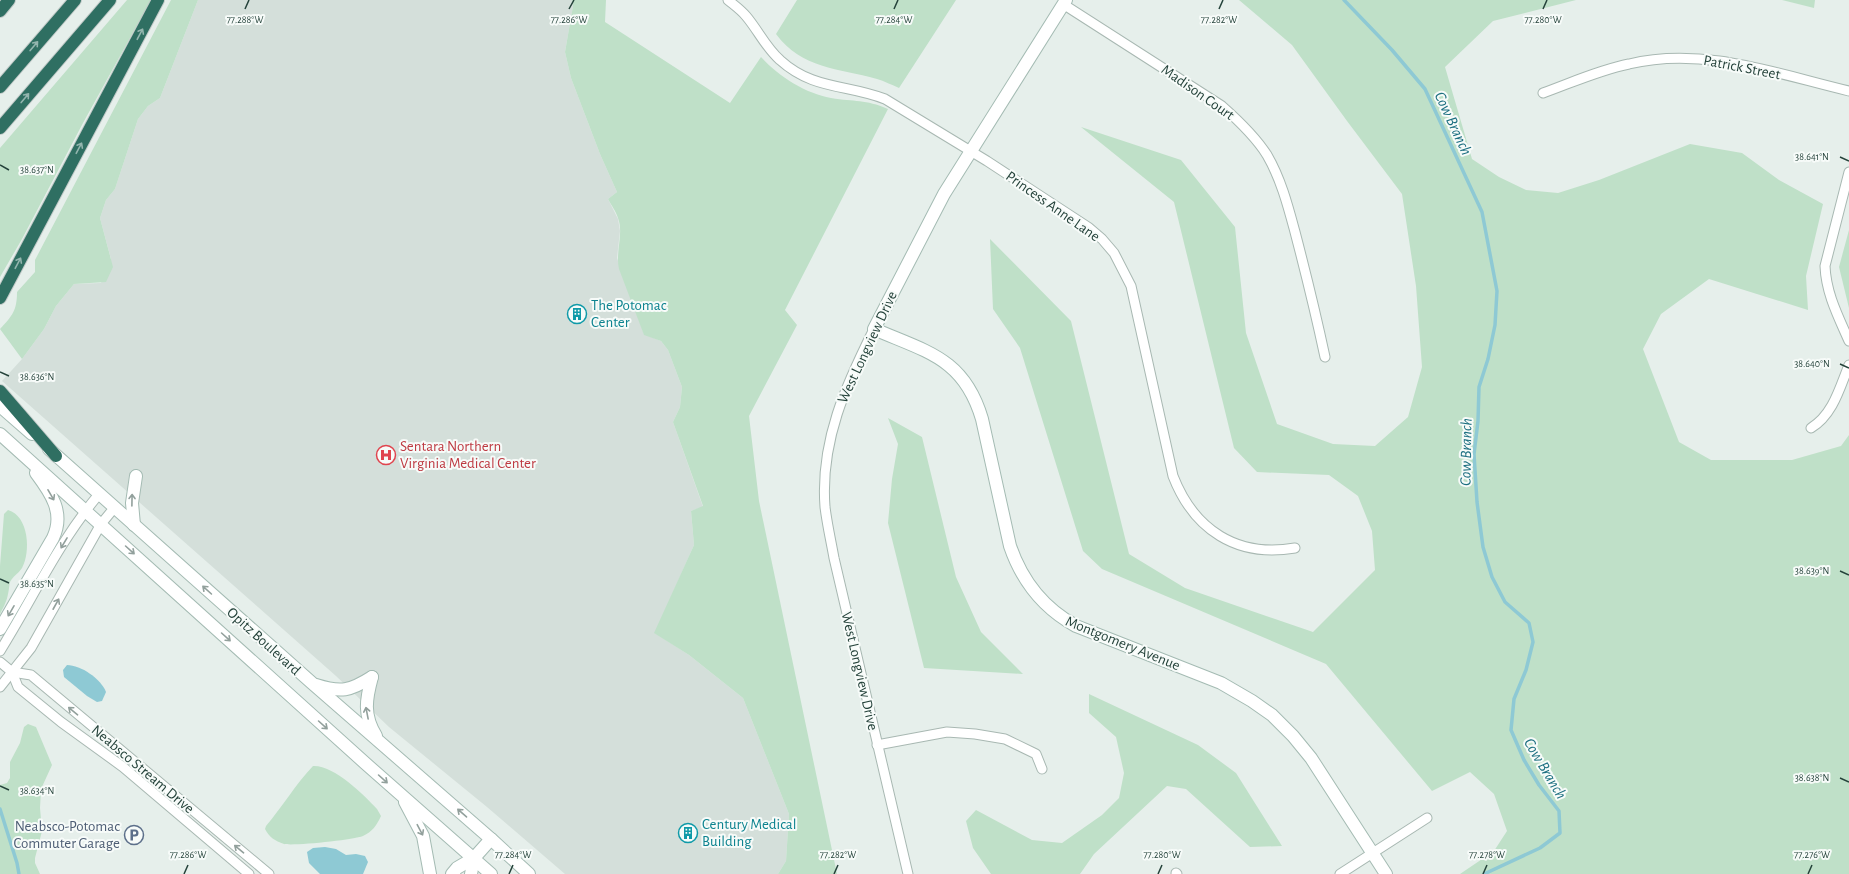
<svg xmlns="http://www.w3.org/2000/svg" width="1849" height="874" viewBox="0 0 1849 874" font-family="'Alegreya Sans',sans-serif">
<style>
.built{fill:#d4dfda}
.green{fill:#bfe0c8}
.water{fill:#8ec9d4}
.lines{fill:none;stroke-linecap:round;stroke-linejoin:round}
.stream{stroke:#8ec9d4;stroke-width:3.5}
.street-casing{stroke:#a8b8b2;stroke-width:11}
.secondary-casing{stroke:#a4bbb3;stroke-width:14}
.highway-casing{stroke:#c2cac8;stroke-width:14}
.street{stroke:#fff;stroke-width:9}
.secondary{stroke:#fff;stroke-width:12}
.highway{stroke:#2f6f62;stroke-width:12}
.oneway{stroke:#93b5ae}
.oneway2{stroke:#92a09c}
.ticks{fill:none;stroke:#24423a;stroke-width:1.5}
.labels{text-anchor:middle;stroke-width:4;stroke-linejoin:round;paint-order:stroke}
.street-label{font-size:15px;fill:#24423a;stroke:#f7fbf9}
.culture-label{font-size:15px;fill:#0d838f;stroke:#f7fbf9;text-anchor:start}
.health-label{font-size:15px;fill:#be3a42;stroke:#f7fbf9;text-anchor:start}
.service-label{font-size:15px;fill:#4e5e75;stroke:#f7fbf9;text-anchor:end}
.water-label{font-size:16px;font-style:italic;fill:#1c6f80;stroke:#f7fbf9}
.ticks-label{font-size:10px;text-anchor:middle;fill:#24423a;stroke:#f7fbf9;stroke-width:4;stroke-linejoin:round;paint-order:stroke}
</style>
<rect width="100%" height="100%" fill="#e6efeb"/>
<polygon class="built" points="198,0 572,0 573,6 565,52 571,78 600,154 617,192 608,199 618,219 620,231 617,258 644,334 661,341 668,350 682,387 680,407 673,422 703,507 691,511 694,545 655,633 689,655 743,698 789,814 786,861 778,874 565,874 487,807 389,727 336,676 2,381 22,359 44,329 56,306 74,284 101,283 111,259 100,218 106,200 115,189 138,119 148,106 160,98"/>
<g class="green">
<polygon points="127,0 151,0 83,123 22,239 0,277 0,148"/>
<path d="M 171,0 L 198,0 L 160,98 L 148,106 L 138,119 L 115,189 L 106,200 L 100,218 L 113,267 L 106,282 L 74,284 L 56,306 L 44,329 L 22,359 L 0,329 C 12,316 17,311 17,292 L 35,272 L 35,260 Z"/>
<path d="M 572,0 L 606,0 L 605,22 L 730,103 L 761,57 C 778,76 806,94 831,98 C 855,102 865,99 888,109 L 785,310 L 797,325 L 749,416 L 759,501 L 837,874 L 778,874 L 786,861 L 789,814 L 743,698 L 689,655 L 654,633 L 694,545 L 691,511 L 703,506 L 673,422 L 680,407 L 682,387 L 668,350 L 661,341 L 644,335 L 619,269 C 615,252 624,234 618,218 C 616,211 611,205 608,199 L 617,192 L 600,154 L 571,78 L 565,52 L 573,6 Z"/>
<path d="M 797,0 L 956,0 L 899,88 C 892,85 884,81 877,79 C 838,68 802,69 776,34 Z"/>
<polygon points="1239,0 1576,0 1493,21 1445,67 1472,159 1499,177 1526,190 1558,193 1599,180 1690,144 1742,153 1779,180 1823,204 1806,276 1808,310 1709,279 1661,314 1643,349 1679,442 1711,460 1792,460 1841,446 1849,435 1849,874 1460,874 1494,851 1507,831 1494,794 1470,772 1432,791 1326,664 1102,569 1083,551 1020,348 993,309 990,239 1071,321 1129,554 1185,588 1313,632 1375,570 1372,531 1358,496 1329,475 1257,472 1234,448 1174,202 1081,127 1181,160 1235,227 1246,333 1277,424 1333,444 1375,446 1408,417 1422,367 1416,286 1402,194 1347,121 1292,45"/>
<polygon points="1782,0 1815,0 1814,8"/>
<polygon points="1849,230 1849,308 1839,267"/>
<polygon points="888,418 922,437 956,577 981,632 1023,674 924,668 888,523 892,479 898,444"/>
<path d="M 8,510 C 29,516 31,552 22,568 C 18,574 13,576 10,582 C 9,586 9,590 8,594 C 7,601 3,608 0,614 L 0,566 L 4,514 Z"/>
<polygon points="1089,694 1198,745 1236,773 1282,846 1250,847 1186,789 1167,786 1094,854 1080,874 991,874 973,848 966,821 976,810 1032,840 1062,843 1102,815 1119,798 1124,773 1116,737 1089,713"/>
<polygon points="28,724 36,727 52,765 41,789 40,808 42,831 35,858 35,863 40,874 0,874 0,785 7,783 10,778 10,762 20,743 24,727"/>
<path d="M 313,766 C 334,765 363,794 377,809 L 381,816 C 377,825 372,832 363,836 C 353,840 294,846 284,844 C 275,841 269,837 265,829 L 266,826 C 283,806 295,785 313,766 Z"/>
</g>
<g class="water">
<path d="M 67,665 C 81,665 101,679 106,692 L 102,701 L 97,702 L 87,696 L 64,677 L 63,670 Z"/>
<polygon points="325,847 336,849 346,855 356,854 365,856 368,862 363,874 320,874 309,863 307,852 313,848"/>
</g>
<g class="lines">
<g class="stream">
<polyline points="1344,0 1392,50 1425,89 1482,212 1497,291 1495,325 1488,359 1479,387 1478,421 1474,454 1477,502 1483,547 1492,577 1505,602 1529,623 1533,642 1526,670 1514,699 1511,730 1524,760 1539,785 1559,811 1560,833 1540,848 1484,874"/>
<polyline points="0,809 17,863 19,874"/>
</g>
<g class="street-casing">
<g id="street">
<path d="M 728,0 C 734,5 741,10 746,16 C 758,30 766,48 780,60 C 813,90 846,84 885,99 L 987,161 L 1088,227 L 1102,239 L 1114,253 L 1131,286 L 1173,476 C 1194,530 1237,558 1295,548"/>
<path d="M 1063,4 L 1222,106 C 1239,121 1255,136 1267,155 C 1281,179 1288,206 1295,232 C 1306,274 1316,315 1325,357"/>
<path d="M 1543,93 C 1571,83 1599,70 1629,64 C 1703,46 1777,74 1849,91"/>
<path d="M 1849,172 L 1825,266 C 1826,293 1838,316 1849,341"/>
<path d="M 874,329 C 846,385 820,441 825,507 C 827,524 831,541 834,558 L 908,874"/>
<path d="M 1811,428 C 1833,415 1840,387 1849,365"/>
<path d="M 0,651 C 33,598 59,541 100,493"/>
<polyline points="0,662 12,672 31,675 269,874"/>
<polyline points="12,672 18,687 61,722 123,767 249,874"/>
<polyline points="0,687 31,648 101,524 115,507"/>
<polyline points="877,745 947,732 975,734 1005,739 1036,754 1042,769"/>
<polyline points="1176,873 1177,874"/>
<polyline points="1340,874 1427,818"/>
</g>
</g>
<g class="secondary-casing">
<g id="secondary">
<path d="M 1066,0 L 944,194 L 874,329 C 927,352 964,358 982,419 L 1010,546 C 1022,581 1043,608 1076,626 L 1221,683 L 1252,701 L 1272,715 L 1293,736 L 1311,758 L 1386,874"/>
<polyline points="0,406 32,434"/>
<polyline points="0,434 365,763 491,874"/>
<polyline points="49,449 312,683 491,839 529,874"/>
<polyline points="134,525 132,503 136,476"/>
<path d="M 0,629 L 53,538 C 65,513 51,493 36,473"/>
<path d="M 372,677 C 366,699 363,715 376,736"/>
<path d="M 316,685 C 341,693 350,691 372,677"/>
<polyline points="405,802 423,836 430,874"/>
<polyline points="452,874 457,868 474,858 491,839"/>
<polyline points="471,874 474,858"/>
</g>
</g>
<g class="highway-casing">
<g id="highway">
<polyline points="0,11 9,0"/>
<polyline points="0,87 75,0"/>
<polyline points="0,128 110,0"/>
<polyline points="0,298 158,0"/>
<polyline points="0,391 56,456"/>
</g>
</g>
<use href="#street" class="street"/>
<use href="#secondary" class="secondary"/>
<use href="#highway" class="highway"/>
</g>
<defs><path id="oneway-shaft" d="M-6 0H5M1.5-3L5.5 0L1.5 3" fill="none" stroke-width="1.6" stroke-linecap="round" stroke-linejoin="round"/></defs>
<g class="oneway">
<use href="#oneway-shaft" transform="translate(140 34) rotate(-62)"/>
<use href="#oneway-shaft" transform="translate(34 46) rotate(-50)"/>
<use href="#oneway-shaft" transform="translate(25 98) rotate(-50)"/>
<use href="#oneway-shaft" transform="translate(79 148) rotate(-62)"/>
<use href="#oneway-shaft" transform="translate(18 263) rotate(-62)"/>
</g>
<g class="oneway2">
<use href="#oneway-shaft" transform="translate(51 495) rotate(60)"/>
<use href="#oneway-shaft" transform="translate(132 500) rotate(-89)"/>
<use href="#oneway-shaft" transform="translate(64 543) rotate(121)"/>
<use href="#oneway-shaft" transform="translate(130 550) rotate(42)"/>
<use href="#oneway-shaft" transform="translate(207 590) rotate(-138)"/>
<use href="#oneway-shaft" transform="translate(56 604) rotate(-61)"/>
<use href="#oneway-shaft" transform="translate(11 611) rotate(120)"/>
<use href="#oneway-shaft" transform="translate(226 637) rotate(42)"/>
<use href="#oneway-shaft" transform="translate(73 711) rotate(-140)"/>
<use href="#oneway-shaft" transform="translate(367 713) rotate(-101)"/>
<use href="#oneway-shaft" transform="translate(323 725) rotate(42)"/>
<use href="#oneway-shaft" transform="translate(383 779) rotate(42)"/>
<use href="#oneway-shaft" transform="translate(462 813) rotate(-139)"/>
<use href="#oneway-shaft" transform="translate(420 830) rotate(62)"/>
<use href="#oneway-shaft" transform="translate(239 849) rotate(-140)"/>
</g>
<path class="ticks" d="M 245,9 L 249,0M 569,9 L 574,0M 894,9 L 898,0M 1219,9 L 1223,0M 1543,9 L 1547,0M 1840,157 L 1849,161M 0,165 L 9,170M 1840,364 L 1849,368M 0,372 L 9,376M 1840,571 L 1849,575M 0,579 L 9,583M 1840,778 L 1849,782M 0,786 L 9,790M 184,874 L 188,865M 509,874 L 513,865M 834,874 L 838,865M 1158,874 L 1162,865M 1483,874 L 1487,865M 1808,874 L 1812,865"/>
<defs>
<g id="building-ring" transform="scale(1)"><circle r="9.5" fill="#f7fbf9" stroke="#0f9aa8" stroke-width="1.5"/><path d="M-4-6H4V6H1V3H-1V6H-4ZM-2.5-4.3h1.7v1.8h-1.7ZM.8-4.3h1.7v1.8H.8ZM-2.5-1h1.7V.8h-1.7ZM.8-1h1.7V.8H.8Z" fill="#0f9aa8"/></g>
<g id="hospital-ring" transform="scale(1)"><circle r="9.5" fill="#f7fbf9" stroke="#e0444e" stroke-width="1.5"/><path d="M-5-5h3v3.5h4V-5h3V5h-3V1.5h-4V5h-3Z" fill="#e0444e"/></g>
<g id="parking-ring" transform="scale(1)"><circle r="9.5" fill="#f7fbf9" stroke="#5c6f8a" stroke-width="1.5"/><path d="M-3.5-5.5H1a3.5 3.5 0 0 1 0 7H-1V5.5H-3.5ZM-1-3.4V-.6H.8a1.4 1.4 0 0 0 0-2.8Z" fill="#5c6f8a"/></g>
</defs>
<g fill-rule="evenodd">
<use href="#building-ring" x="577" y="314"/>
<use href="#hospital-ring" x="386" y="455"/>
<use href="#building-ring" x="688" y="833"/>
<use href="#parking-ring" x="134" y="835"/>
</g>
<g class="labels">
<g class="street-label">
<text transform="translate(1742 67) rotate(11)" y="5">Patrick Street</text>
<text transform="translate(1198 92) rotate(35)" y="5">Madison Court</text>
<text transform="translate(1053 206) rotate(35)" y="5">Princess Anne Lane</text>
<text transform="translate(867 347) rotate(-65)" y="5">West Longview Drive</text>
<text transform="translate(264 641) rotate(42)" y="5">Opitz Boulevard</text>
<text transform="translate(1123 643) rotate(22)" y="5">Montgomery Avenue</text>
<text transform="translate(860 671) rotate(77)" y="5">West Longview Drive</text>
<text transform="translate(143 769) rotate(40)" y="5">Neabsco Stream Drive</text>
</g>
<g class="culture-label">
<text x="591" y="310">The Potomac<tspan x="591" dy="17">Center</tspan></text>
<text x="702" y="829">Century Medical<tspan x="702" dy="17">Building</tspan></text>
</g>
<g class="health-label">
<text x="400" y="451">Sentara Northern<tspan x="400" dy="17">Virginia Medical Center</tspan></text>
</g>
<g class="service-label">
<text x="120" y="831">Neabsco-Potomac<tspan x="120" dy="17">Commuter Garage</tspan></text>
</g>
<g class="water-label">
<text transform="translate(1454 123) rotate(65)" y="6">Cow Branch</text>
<text transform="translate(1465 452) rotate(-89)" y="6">Cow Branch</text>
<text transform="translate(1546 768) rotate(59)" y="6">Cow Branch</text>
</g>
</g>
<g class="ticks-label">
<text x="245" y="23">77.288°W</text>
<text x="569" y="23">77.286°W</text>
<text x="894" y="23">77.284°W</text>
<text x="1219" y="23">77.282°W</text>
<text x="1543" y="23">77.280°W</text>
<text x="1812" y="160">38.641°N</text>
<text x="37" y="173">38.637°N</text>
<text x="1812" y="367">38.640°N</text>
<text x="37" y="380">38.636°N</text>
<text x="1812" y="574">38.639°N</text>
<text x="37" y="587">38.635°N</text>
<text x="1812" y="781">38.638°N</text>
<text x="37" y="794">38.634°N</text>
<text x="188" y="858">77.286°W</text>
<text x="513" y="858">77.284°W</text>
<text x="838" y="858">77.282°W</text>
<text x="1162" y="858">77.280°W</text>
<text x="1487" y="858">77.278°W</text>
<text x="1812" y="858">77.276°W</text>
</g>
</svg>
